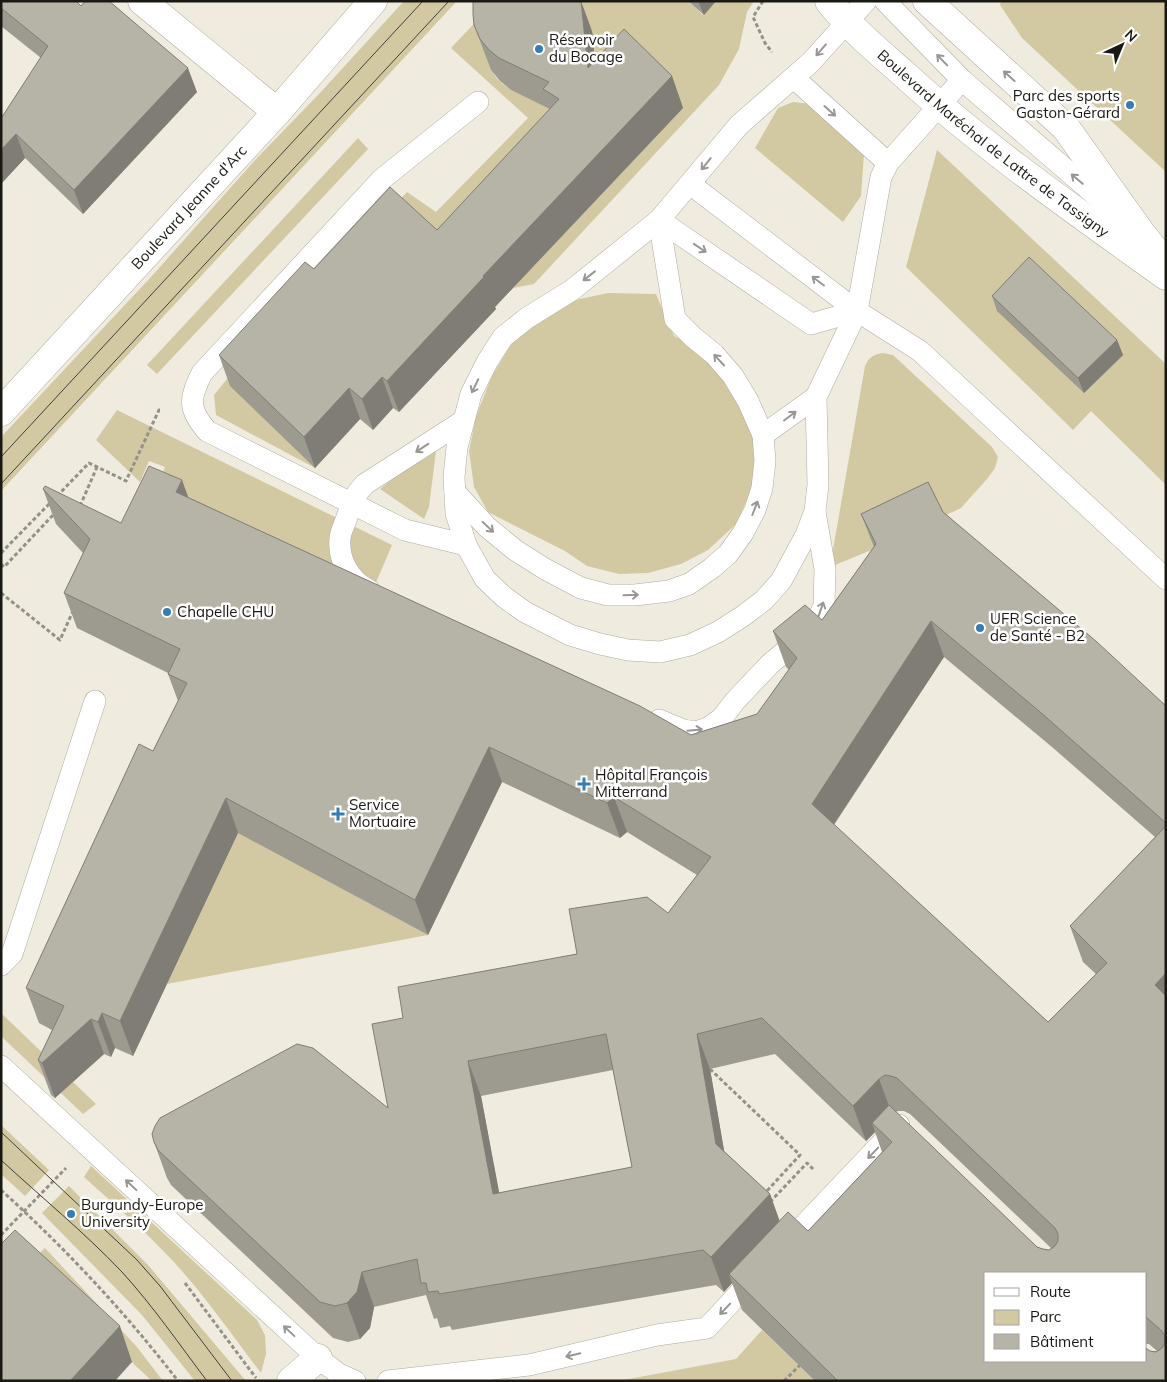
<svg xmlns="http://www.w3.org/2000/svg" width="1167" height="1382" viewBox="0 0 1167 1382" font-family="Mulish,sans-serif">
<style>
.green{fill:#d2c9a2}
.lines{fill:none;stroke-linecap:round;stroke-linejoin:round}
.service-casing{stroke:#aeab9f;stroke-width:22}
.pedestrian-casing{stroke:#aeab9f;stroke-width:29}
.minor-casing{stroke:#aeab9f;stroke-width:29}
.tertiary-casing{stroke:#aeab9f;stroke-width:29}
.secondary-casing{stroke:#aeab9f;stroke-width:29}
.path{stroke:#949288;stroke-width:3;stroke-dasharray:4 2.5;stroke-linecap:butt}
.service{stroke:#fff;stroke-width:21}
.pedestrian{stroke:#fff;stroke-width:28}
.minor{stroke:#fff;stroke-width:28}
.tertiary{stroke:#fff;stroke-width:28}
.secondary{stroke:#fff;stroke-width:28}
.tram{stroke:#414039;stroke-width:1}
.wall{fill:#9d9a90;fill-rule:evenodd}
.shaded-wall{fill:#7f7d75}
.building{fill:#b6b3a7;stroke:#7f7d75;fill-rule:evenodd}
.oneway{stroke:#989795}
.poi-dot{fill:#367eb2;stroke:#fff;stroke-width:2}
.labels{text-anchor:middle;stroke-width:5;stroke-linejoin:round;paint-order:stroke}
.poi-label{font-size:15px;fill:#191813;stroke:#fff;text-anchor:start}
.street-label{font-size:15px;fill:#191813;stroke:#fff}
</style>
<rect width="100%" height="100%" fill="#efecdf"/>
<g class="green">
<polygon points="404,1 457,1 1,491 1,437 151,277 256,159 319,94"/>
<path d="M 573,1 L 688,1 L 703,15 L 716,1 L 754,1 L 747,12 L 739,49 L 719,85 L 534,284 L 513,288 L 683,108 L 635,60 L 315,468 L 216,415 L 214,395 L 231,374 L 407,192 L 436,212 L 528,118 L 451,48 L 485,12 C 484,55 483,87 535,98 L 587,19 Z"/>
<polygon points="1001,1 1166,1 1166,172 1022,38 1000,5"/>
<polygon points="793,102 810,104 864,154 861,196 843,222 755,148 778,108"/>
<polygon points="358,138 368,149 157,374 147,365"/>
<polygon points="937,150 1166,364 1166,485 1091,411 1073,430 906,267"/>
<polygon points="608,293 656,294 674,336 706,351 758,426 752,489 736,524 708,550 681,564 648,573 619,574 587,566 565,551 488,512 474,487 469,451 476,416 492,376 512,343 542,315 575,300"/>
<path d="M 883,353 L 893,355 L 992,447 L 998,457 L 995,468 L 987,479 L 961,508 L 874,549 L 830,567 L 865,366 C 869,357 874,354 883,353 Z"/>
<polygon points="117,410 392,545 365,608 153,494 165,467 149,461 140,482 96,440"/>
<polygon points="437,443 429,507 424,519 380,489"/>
<polygon points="238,833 239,833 428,935 167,984"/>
<polygon points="1,1013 96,1104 83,1114 1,1036"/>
<polygon points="1,1125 49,1170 25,1196 1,1174"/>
<path d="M 91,1166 L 257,1320 L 265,1335 L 266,1354 L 261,1373 C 232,1335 205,1296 173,1261 C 145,1231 114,1204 84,1177 Z"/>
<polygon points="69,1186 148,1265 246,1381 195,1381 142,1315 42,1213"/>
<polygon points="45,1248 137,1347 163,1381 152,1381 27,1265"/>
<polygon points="762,1330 815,1381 618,1381 736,1359"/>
</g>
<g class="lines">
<g class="service-casing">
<g id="service">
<polyline points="866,1 811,62 739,125 659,220 572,290 527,318 503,337 487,362 471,394 457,447 454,477 456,513 466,545 485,579 504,597 525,612 570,635 600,644 628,650 660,652 690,645 718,632 743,616 764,600 781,581 806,535 815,511 818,485 816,397 857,311 881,177 888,163 962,80"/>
<polyline points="885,1 962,80 1121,217"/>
<polyline points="794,78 888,163"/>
<polyline points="690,184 857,311 920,351 1166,579"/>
<polyline points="659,220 811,324 857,311"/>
<polyline points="763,435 816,397"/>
<polyline points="455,492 487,527 515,550 545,569 581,588 608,595 635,595 669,591 689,584 712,568 728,554 743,533 755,510 762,488 765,461 763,435 748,401 733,376 714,354 693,337 675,319 659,220"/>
<path d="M 466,545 L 405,530 L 207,431 C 188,409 189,399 202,373 L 382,179 L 478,102"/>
<path d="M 369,590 C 350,581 338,560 340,539 C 340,532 345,524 347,517 C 352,503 355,494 365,484 L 463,421"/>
<polyline points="659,720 683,730 696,732 708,728 722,718 735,701 770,664 813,628 824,606 825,569 815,512"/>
<polyline points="1,965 12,954 95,701"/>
<polyline points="1,1066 318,1358 339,1374 355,1381"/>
<polyline points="784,1246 899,1125"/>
<polyline points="388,1381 529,1365 657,1335 707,1328 756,1275"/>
</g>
</g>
<g class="pedestrian-casing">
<polyline id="pedestrian" points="291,1381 318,1358"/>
</g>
<g class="minor-casing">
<polyline id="minor" points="142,1 277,112"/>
</g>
<g class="tertiary-casing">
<g id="tertiary">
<path id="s1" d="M 829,1 C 852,30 878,51 905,75 C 986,149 1077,212 1166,276"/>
<polyline points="927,1 1066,128 1141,233 1165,263"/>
</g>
</g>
<g class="secondary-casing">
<g id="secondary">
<path id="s2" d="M 1,412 L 277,112 L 373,1"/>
</g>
</g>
<g class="path">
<polyline points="763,1 753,17 765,43 772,52"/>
<polyline points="57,496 89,463 126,481 159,410 160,410"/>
<polyline points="80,506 97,467"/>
<polyline points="1,553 51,502"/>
<polyline points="1,564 4,567 54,514"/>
<polyline points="1,593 60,640 73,611"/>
<polyline points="710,1069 800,1155 765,1193"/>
<path d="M 1,1190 C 65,1248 125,1312 178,1381"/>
<polyline points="770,1202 807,1163 813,1169"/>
<polyline points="1,1235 66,1168"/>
<polyline points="185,1283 256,1378"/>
<polyline points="784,1381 802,1363"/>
</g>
<use href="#service" class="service"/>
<use href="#pedestrian" class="pedestrian"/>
<use href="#minor" class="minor"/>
<use href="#tertiary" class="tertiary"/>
<use href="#secondary" class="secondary"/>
<g class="tram">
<polyline points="1,457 423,1"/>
<polyline points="1,484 449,1"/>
<polyline points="1,1132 137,1260 160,1286 232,1381"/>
<path d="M 1,1160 C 41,1197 84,1232 122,1272 C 153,1306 179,1344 207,1381"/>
</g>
</g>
<g class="wall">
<polygon points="1,1 197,92 83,214 25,158 1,184 2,117 41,58 1,26"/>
<polygon points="688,1 716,1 704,15"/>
<polygon points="474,25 592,31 595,61 672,76 683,108 495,307 496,309 399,412 393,408 373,430 360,419 315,468 230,386 219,355 314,269 437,230 550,109 511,90 500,81 491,70"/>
<polygon points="992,296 1117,340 1123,355 1084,393 997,311"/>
<path d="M 43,489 L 121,523 L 188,497 L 691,735 L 757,714 L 789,670 L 786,667 L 773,631 L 822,620 L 874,547 L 861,514 L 943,512 L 1166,706 L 1166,1381 L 815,1381 L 742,1310 L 732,1283 L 724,1292 L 716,1285 L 452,1330 L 450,1326 L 440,1328 L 437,1318 L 434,1319 L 426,1295 L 374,1307 L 370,1328 L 360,1339 L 348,1342 L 333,1338 L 171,1185 L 167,1178 L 154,1142 L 388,1108 L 403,1018 L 577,954 L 668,913 L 697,875 L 627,832 L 620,838 L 502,782 L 428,935 L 238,833 L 133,1056 L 115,1048 L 111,1057 L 104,1054 L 55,1098 L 51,1095 L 38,1060 L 52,1030 L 39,1023 L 26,988 L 153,751 L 178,701 L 168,674 L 168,673 L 77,628 L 64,593 L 83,553 L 56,524 ZM 944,657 L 1052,747 L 1155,837 L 1070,926 L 1083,962 L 1096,974 L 1048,1022 L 834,825 ZM 775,1054 L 866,1141 L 875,1132 L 882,1152 L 808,1231 L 779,1221 L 770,1194 L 724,1151 L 710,1069 ZM 613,1070 L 632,1167 L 499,1193 L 481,1096 ZM 898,1111 L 904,1111 L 910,1114 L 1051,1248 L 1049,1250 L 1043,1249 L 1037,1247 L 896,1112 ZM 986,1273 L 1146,1273 L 1146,1344 L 1149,1344 L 1157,1351 L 1150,1351 Z"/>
</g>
<g class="shaded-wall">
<polygon points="581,1 592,31 599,100 588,68"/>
<polygon points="698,1 716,1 704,15"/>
<polygon points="188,68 197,92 83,214 74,190"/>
<polygon points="672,76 683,108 495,307 496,309 399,412 387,381 483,276"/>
<polygon points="16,134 25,158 1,184 1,150"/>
<polygon points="1117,340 1123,355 1084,393 1078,378"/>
<polygon points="382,377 393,408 373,430 362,399"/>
<polygon points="349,388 360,419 315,468 304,437"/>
<polygon points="182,480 195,516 176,492"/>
<polygon points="931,621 944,657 824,839 812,804"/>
<polygon points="489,747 502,782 428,935 415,900"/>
<polygon points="614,797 627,832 620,838 607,803"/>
<polygon points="226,798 238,833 133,1056 120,1021"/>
<polygon points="1166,973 1166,1015 1155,985"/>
<polygon points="102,1013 115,1048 111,1057 98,1022"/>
<polygon points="91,1019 104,1054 55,1098 42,1063"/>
<polygon points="697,1034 710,1069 729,1179 716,1144"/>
<polygon points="468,1061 481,1096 506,1229 493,1194"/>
<polygon points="879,1079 892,1114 872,1123 875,1132 866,1141 853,1106"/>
<polygon points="770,1194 783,1230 729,1274 732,1283 724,1292 711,1257"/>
<polygon points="362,1272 374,1307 370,1328 360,1339 347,1303"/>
<polygon points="120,1326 132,1362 115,1381 70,1381"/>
</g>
<g class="building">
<polygon points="1,1 76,1 81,6 85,1 109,1 188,68 74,190 16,134 1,150 1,116 2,117 48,46 1,8"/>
<polygon points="473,1 581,1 588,68 624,29 672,76 483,276 484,277 387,381 382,377 362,399 349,388 304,437 219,355 305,262 314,269 390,187 437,230 559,99 543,89 549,82 499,58 489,50 480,39 474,25 473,14"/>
<polygon points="1029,257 1117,340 1078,378 992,296"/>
<path d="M 149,466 L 182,480 L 176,492 L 640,706 L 691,735 L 757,714 L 797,658 L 773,631 L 805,605 L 822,620 L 876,544 L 861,514 L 928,482 L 943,512 L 1097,642 L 1166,706 L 1166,823 L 1039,711 L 931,621 L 812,804 L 1048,1022 L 1107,963 L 1070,926 L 1166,826 L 1166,973 L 1155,985 L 1166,996 L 1166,1381 L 838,1381 L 729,1274 L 788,1212 L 808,1231 L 892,1142 L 872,1123 L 889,1105 L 1037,1247 L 1043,1249 L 1049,1250 L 1055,1246 L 1058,1241 L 1058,1234 L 1055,1228 L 897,1078 L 891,1076 L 885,1075 L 879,1079 L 853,1106 L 762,1018 L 697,1034 L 716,1144 L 770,1194 L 711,1257 L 703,1250 L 439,1294 L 438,1291 L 428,1292 L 426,1283 L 421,1283 L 417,1259 L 362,1272 L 357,1292 L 347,1303 L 335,1306 L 320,1302 L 158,1150 L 154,1142 L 152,1134 L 155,1126 L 160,1118 L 297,1044 L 313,1048 L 388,1108 L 372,1024 L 403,1018 L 398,987 L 577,954 L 569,909 L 647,897 L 668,913 L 711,857 L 614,797 L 607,803 L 489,747 L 415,900 L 226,798 L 120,1021 L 102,1013 L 98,1022 L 91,1019 L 42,1063 L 38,1060 L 64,1006 L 26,988 L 139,744 L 153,751 L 187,683 L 168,674 L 180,649 L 64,593 L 90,539 L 43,489 L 45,486 L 121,523 ZM 606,1034 L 632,1167 L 493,1194 L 468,1061 ZM 986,1273 L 1146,1273 L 1146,1317 L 1162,1331 L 1165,1336 L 1165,1343 L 1162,1348 L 1156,1352 L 1150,1351 L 1146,1348 L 1146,1361 L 986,1361 Z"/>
<polygon points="15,1230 120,1326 70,1381 1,1381 1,1244"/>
</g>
<defs><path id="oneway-shaft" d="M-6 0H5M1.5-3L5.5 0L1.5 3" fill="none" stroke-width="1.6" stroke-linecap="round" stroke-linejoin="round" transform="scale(1.25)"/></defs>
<g class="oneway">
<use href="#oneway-shaft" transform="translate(821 50) rotate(131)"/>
<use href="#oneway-shaft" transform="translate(942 60) rotate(-134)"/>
<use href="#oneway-shaft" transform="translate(1009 76) rotate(-138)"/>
<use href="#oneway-shaft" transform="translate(830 111) rotate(42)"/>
<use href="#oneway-shaft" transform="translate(706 164) rotate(129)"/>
<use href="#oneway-shaft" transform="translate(1077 179) rotate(-140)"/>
<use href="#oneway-shaft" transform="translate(700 248) rotate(34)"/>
<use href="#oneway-shaft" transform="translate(589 276) rotate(142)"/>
<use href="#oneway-shaft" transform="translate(818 281) rotate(-143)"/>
<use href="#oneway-shaft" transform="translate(719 360) rotate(-133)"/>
<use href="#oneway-shaft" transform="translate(475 386) rotate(116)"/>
<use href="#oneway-shaft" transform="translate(790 416) rotate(-37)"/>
<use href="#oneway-shaft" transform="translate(422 448) rotate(147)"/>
<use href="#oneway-shaft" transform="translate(755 508) rotate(-69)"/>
<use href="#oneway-shaft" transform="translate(488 527) rotate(43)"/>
<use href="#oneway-shaft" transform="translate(631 595) rotate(-2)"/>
<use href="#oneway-shaft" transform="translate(821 609) rotate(-71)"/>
<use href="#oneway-shaft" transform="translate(695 730) rotate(-5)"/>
<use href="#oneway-shaft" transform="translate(873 1153) rotate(134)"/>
<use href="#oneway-shaft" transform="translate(131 1185) rotate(-137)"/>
<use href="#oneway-shaft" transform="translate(725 1309) rotate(134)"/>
<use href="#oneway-shaft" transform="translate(289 1331) rotate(-137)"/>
<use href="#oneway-shaft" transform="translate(573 1355) rotate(167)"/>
</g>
<g class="poi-dot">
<circle cx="539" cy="49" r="5"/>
<circle cx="1130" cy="105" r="5"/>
<circle cx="167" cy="612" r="5"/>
<circle cx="980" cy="628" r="5"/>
<path d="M581.5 776.5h5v5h5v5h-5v5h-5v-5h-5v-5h5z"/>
<path d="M335.5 806.5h5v5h5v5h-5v5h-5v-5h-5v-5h5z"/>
<circle cx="71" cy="1214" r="5"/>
</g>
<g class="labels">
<g class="poi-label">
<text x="549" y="45">Réservoir<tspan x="549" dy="17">du Bocage</tspan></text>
<text x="1120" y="101" text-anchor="end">Parc des sports<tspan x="1120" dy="17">Gaston-Gérard</tspan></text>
<text x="177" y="617">Chapelle CHU</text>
<text x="990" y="624">UFR Science<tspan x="990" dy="17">de Santé - B2</tspan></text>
<text x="595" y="780">Hôpital François<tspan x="595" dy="17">Mitterrand</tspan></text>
<text x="349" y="810">Service<tspan x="349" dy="17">Mortuaire</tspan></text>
<text x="81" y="1210">Burgundy-Europe<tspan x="81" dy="17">University</tspan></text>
</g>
<g class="street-label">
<text dy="5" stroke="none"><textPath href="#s1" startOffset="218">Boulevard Maréchal de Lattre de Tassigny</textPath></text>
<text dy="5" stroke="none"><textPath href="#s2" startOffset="278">Boulevard Jeanne d'Arc</textPath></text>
</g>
</g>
<rect width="1167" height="1382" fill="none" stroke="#191813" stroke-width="5"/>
<rect x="984" y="1272" width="162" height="90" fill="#ffffff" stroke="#a3a3a1"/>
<rect x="994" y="1288" width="25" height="8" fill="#ffffff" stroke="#a3a3a1"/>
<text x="1030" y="1297" font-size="15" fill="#191813">Route</text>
<rect x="994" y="1310" width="25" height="15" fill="#d2c9a2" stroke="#a3a3a1"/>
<text x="1030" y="1322" font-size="15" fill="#191813">Parc</text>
<rect x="994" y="1334" width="25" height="15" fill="#b6b3a7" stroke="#a3a3a1"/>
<text x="1030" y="1347" font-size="15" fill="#191813">Bâtiment</text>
<g transform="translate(1122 45) rotate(44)" stroke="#ffffff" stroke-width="4" paint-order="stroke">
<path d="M0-4L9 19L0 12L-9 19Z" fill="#191813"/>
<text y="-8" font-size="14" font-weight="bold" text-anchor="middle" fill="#191813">N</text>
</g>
</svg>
